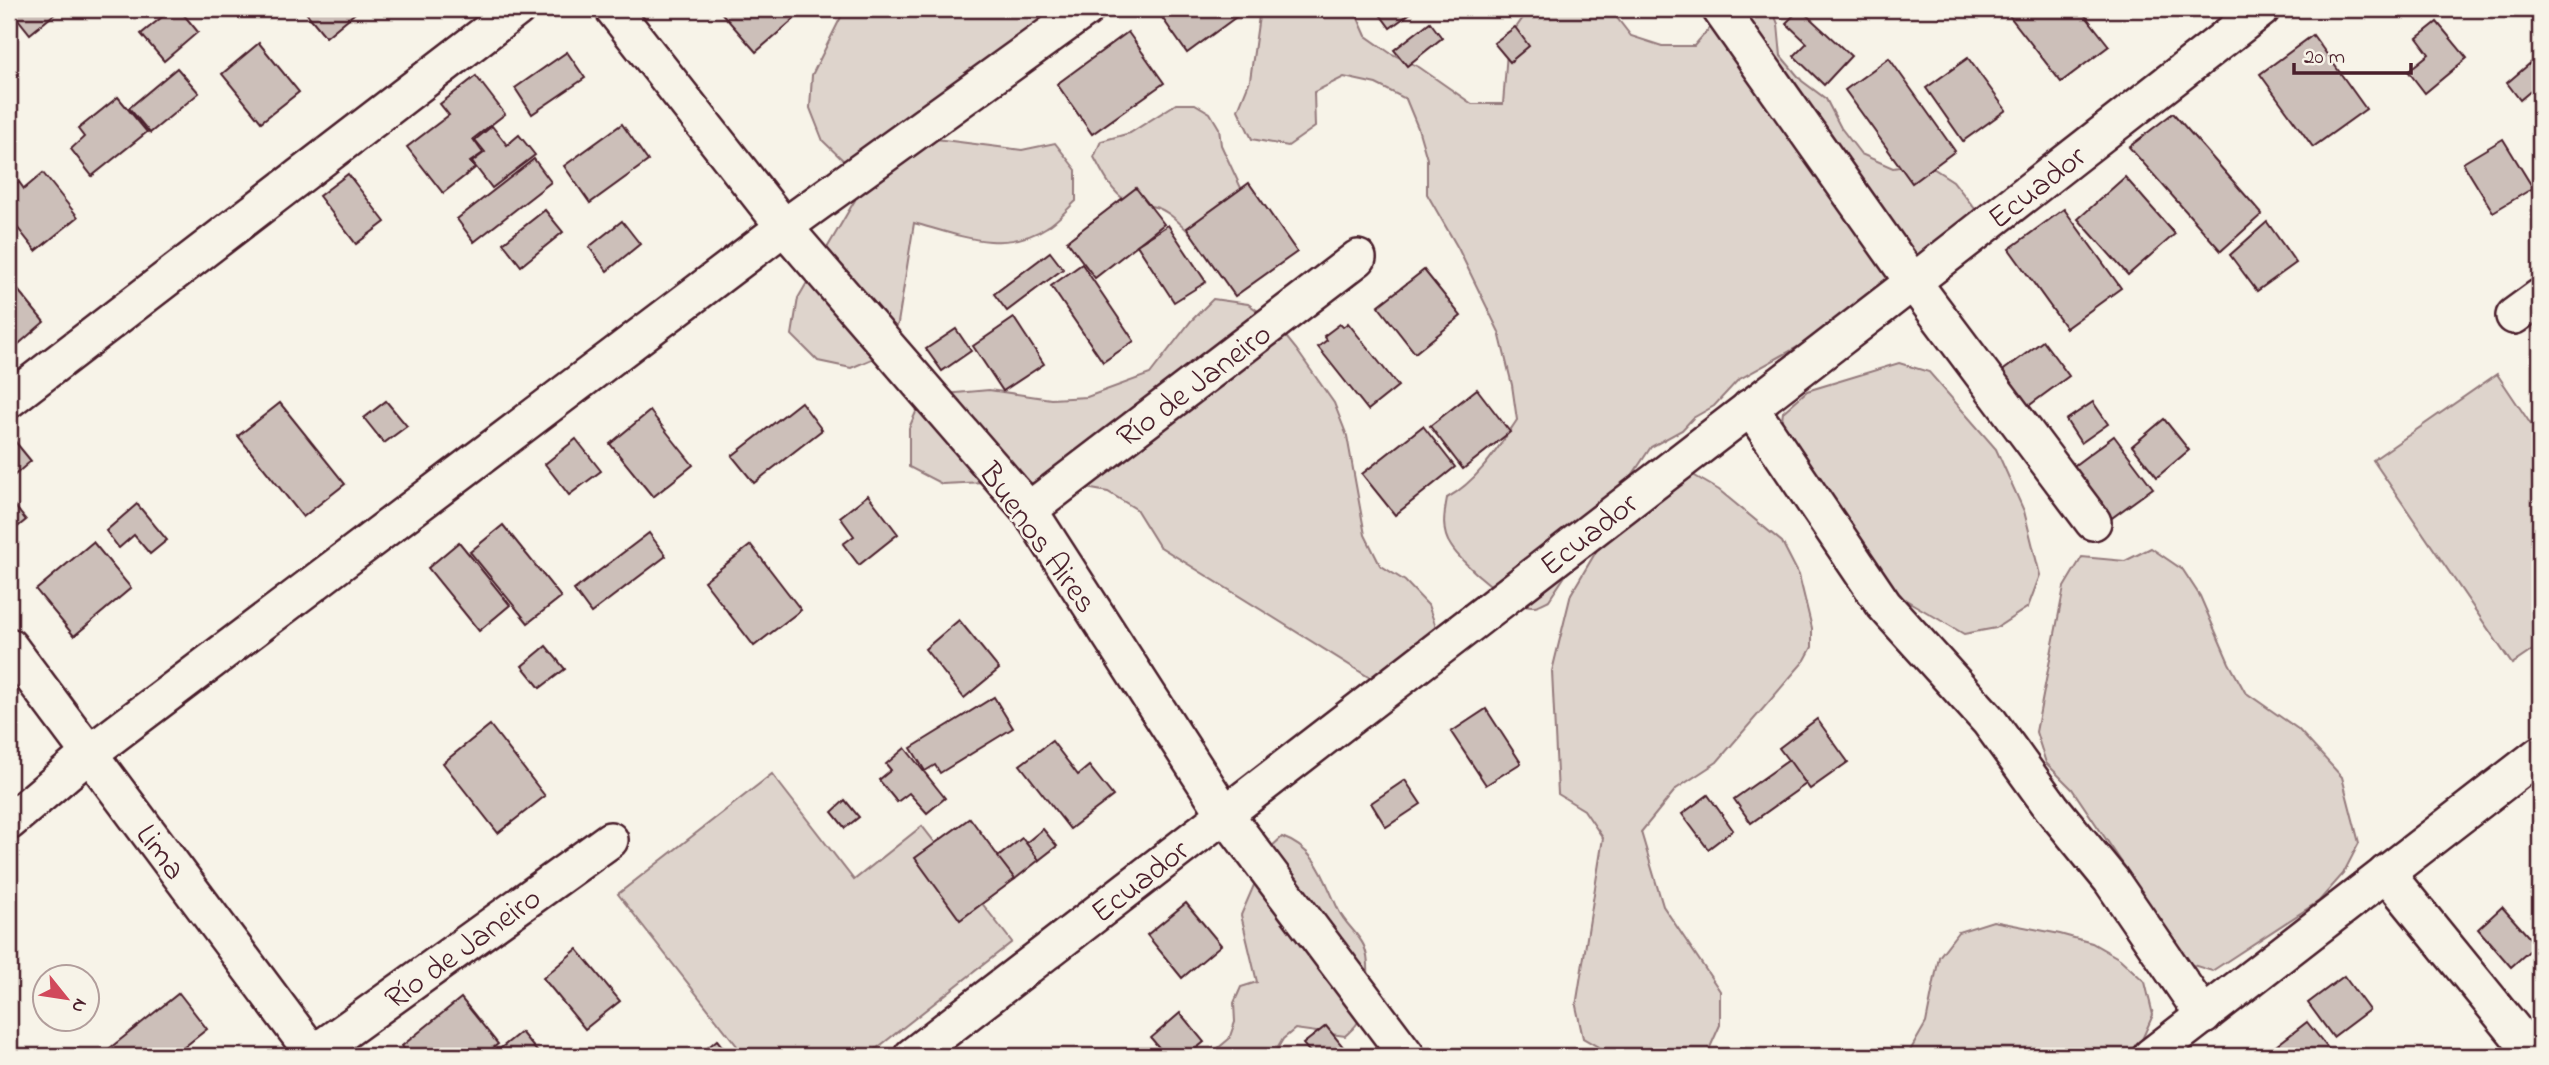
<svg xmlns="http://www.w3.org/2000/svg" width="2549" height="1065" viewBox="0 0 2549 1065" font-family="'Indie Flower',sans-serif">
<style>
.green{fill:#ded4cc;stroke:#947a7c;stroke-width:2}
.building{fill:#ccbfb9;stroke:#4a1f2b;stroke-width:2}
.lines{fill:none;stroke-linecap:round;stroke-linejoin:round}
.minor-casing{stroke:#4a1f2b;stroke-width:40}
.minor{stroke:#f7f3e8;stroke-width:35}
.labels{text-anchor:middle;stroke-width:5;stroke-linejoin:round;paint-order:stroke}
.street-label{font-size:32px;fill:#4a1f2b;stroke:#f7f3e8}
</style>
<rect width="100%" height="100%" fill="#f7f3e8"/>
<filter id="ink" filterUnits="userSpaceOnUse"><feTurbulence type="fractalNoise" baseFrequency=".0143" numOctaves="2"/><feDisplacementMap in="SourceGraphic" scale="14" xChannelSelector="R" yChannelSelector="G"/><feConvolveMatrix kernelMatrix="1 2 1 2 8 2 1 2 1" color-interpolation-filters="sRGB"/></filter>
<g filter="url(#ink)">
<g class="green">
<path d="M 845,9 L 1100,9 L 950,129 L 920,137 L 1022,150 L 1055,143 L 1076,170 L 1076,201 C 1067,209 1058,221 1047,227 C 1005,255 958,235 914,223 L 898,323 L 886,353 L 851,368 L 818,361 L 792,335 L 798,298 L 855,200 L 849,166 L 823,141 L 810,108 L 812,75 Z"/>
<path d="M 1260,9 L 1354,9 L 1366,36 L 1390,53 L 1419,67 L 1472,104 L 1503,104 L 1508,39 L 1525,15 L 1556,9 L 1610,9 L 1631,36 L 1662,46 L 1694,46 L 1714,23 L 1709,9 L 1772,9 L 1778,24 L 1781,56 L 1802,81 L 1826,99 L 1841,128 L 1861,154 L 1893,168 L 1925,163 L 1953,181 L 1975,209 L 1961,240 L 1875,304 L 1738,380 L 1714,406 L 1693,418 L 1682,430 L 1651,447 L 1549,600 C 1545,602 1538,606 1534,606 C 1512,608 1462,564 1451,546 C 1441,532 1444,514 1447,498 C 1478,481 1498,448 1517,420 L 1512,385 L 1499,332 L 1458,248 L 1427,194 L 1427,159 L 1418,128 L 1406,99 L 1376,84 L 1344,77 L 1314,92 L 1315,127 L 1288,146 L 1252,139 L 1238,110 L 1250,80 Z"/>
<path d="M 1176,104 L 1195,104 L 1210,113 L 1219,128 L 1221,145 L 1242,190 L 1194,237 C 1183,227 1170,211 1155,207 C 1149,205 1143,207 1138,206 C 1115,200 1104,176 1094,157 L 1101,141 L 1130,133 Z"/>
<polygon points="1213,299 1248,304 1275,323 1296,349 1334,403 1347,436 1365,535 1380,565 1405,581 1428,605 1440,638 1397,688 1367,676 1159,546 1136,509 1108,492 1075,486 1007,481 942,484 909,467 909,428 923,396 989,390 1051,399 1087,397 1150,374 1191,321"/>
<polygon points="1899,363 1929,372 1996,449 2024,511 2040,575 2028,607 1996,628 1964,634 1906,600 1871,577 1779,444 1783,412 1807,391"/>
<polygon points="2497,374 2540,438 2540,645 2512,664 2373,460"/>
<polygon points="1688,472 1719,490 1782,542 1799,575 1812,628 1812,647 1805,660 1717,762 1676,789 1641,832 1663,906 1720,991 1720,1025 1708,1052 1644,1056 1612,1055 1583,1038 1576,1006 1603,838 1584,810 1558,794 1552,671 1571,594 1636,484"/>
<polygon points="2151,548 2183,570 2200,596 2229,663 2245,692 2298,729 2342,777 2359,843 2343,874 2319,901 2212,971 2180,961 2144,905 2135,882 2072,789 2046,763 2036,732 2064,587 2082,557 2125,561"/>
<polygon points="772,774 854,880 922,826 1012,942 867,1056 745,1056 618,894"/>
<path d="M 1282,837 C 1318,850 1324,880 1339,911 C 1345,924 1358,933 1364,946 C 1372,965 1368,1008 1356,1025 C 1353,1029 1348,1033 1345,1036 L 1295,1029 L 1283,1039 L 1273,1056 L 1213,1056 L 1216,1050 L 1229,1039 L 1235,1022 L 1234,1003 L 1241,987 L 1257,982 L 1241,915 L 1270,848 Z"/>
<polygon points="1993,921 2060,934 2092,943 2120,959 2145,982 2153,1015 2140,1044 2117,1056 1907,1056 1926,1023 1939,957 1958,932"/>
</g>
<g class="building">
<polygon points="10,9 55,9 57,12 30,34"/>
<polygon points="172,9 179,9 198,32 164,61 141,34"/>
<polygon points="303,9 360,9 326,37"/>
<polygon points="718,9 798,9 801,13 756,52"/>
<polygon points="1156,9 1247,9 1187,53"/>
<polygon points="1376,9 1416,9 1390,28"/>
<polygon points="1800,9 1851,56 1824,85 1794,56 1807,43 1786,23"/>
<polygon points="2004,9 2080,9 2109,46 2061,82"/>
<polygon points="1430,22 1442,38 1407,66 1394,50"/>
<polygon points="2437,22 2467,58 2425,93 2408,71 2429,54 2417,38"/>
<polygon points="1515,27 1529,46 1510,62 1494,43"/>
<polygon points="1128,32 1164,83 1092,134 1057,84"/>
<polygon points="2313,35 2366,109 2313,147 2260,74"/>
<polygon points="259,43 299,92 261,122 222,74"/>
<polygon points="567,52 585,78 532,114 515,88"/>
<polygon points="2540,55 2540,83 2520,100 2507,83"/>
<polygon points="1889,58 1955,151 1912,183 1845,90"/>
<polygon points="1968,58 2006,110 1963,141 1926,88"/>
<polygon points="177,68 199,93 150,133 129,108"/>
<polygon points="476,76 505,114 473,139 483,153 470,162 475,168 443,193 407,147 449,115 440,104"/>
<polygon points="118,97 147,132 92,176 71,149 84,137 78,129"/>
<polygon points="2173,113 2262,214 2221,251 2129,147"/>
<polygon points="622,124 648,161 590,203 564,166"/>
<polygon points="492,126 507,145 519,135 535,155 492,188 472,162 485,152 475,140"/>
<polygon points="2503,139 2533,188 2493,212 2463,163"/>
<polygon points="534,159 551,182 474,242 457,219"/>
<polygon points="43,173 78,217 36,251 9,217 9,190 19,182 24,189"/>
<polygon points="348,174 385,222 356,244 319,196"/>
<polygon points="2125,177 2175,234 2128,275 2078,219"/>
<polygon points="1249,183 1297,252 1235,296 1187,228"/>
<polygon points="1136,188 1164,224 1095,278 1067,241"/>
<polygon points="2064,209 2121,288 2066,328 2009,249"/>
<polygon points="545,210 563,232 521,266 503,243"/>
<polygon points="622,221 640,244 607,271 589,247"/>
<polygon points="2267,222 2296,263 2257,291 2230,255"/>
<polygon points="1168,225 1206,282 1174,302 1137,245"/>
<polygon points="1050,252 1063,269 1007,311 994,294"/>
<polygon points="1082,264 1134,341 1103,362 1051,286"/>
<polygon points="1424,270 1461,316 1415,353 1378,306"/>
<polygon points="9,279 44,322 14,348 9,342"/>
<polygon points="1014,318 1044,364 1003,391 973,346"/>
<polygon points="1348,323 1398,386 1368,410 1318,347 1327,340 1324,336 1340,324 1343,327"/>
<polygon points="956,329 971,351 942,371 926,349"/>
<polygon points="2043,341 2069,376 2023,410 1997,375"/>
<polygon points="1477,389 1510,432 1463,469 1430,426"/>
<polygon points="386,401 407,426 384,443 364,418"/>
<polygon points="801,402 822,430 754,483 732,456"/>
<polygon points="2093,402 2108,424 2081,443 2066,420"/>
<polygon points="280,403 345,484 303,517 238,436"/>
<polygon points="650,411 693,465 653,497 610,444"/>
<polygon points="2164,419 2189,450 2157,477 2132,446"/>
<polygon points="1423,426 1455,467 1395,515 1362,474"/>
<polygon points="9,434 31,461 9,480"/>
<polygon points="2114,436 2153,488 2109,520 2071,468"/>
<polygon points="576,439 601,471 569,495 545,464"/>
<polygon points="868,495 898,534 859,565 843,544 854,536 840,517"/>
<polygon points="9,499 26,520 9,534"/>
<polygon points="137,504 167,540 150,554 134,535 119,548 106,531"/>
<polygon points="503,525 561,597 528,623 470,552"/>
<polygon points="649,533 666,556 591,613 574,590"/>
<polygon points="93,542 131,588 74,636 36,590"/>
<polygon points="459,542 510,605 479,631 428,568"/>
<polygon points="751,545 801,610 754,646 704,581"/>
<polygon points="959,620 999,669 964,698 925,649"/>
<polygon points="546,646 565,669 540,688 522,666"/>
<polygon points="994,697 1013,728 940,773 935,765 925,771 911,748"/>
<polygon points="1486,709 1521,763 1486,785 1451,732"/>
<polygon points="1817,719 1848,762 1810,789 1779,748"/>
<polygon points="490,725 545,796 498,833 443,763"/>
<polygon points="1052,741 1078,775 1089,766 1113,796 1070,829 1020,765"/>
<polygon points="905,748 945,798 927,813 909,793 897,802 879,780 891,770 886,764"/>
<polygon points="1789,760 1806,784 1751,823 1734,799"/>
<polygon points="1405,780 1421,804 1386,827 1371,803"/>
<polygon points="1708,795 1733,830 1708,849 1682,814"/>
<polygon points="845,800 859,817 845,828 832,812"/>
<polygon points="970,818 1015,879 960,920 915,858"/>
<polygon points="1043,829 1057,846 1039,860 1026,843"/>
<polygon points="1022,838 1039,860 1015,879 998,857"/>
<polygon points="1186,903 1221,945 1182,978 1147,935"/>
<polygon points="2502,907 2536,945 2511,967 2478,929"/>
<polygon points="577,949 620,1001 585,1029 543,978"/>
<polygon points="2344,976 2369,1010 2333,1037 2308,1003"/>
<polygon points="179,993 207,1029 173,1056 100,1056"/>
<polygon points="461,998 498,1044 483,1056 410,1056 402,1046"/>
<polygon points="1180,1013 1204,1042 1187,1056 1166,1056 1151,1038"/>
<polygon points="2307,1022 2334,1056 2277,1056 2272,1049"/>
<polygon points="1326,1026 1345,1049 1336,1056 1313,1056 1303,1044"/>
<polygon points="521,1032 541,1056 491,1056"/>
<polygon points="717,1040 730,1056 698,1056"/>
</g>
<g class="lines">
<g class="minor-casing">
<g id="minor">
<polyline points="613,9 784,227 1029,510 1225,814 1407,1056"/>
<polyline points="1720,9 1913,282 2093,522"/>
<polyline points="2514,316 2540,297"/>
<polyline points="9,400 517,9"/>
<polyline points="1750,407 1884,605 1989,721 2052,808 2111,880 2204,1016"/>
<polyline points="1029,510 1358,258"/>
<polyline points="9,646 315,1056"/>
<polyline points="9,822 90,753 784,227 1086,9"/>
<polyline points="2386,873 2535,1056"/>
<polyline points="313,1054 610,840"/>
<polyline points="912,1056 1913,282 2262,9"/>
<polyline points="2151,1056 2540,754"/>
</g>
</g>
<use href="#minor" class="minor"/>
</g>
</g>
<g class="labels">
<g class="street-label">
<text transform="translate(2036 186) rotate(-38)" y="11">Ecuador</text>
<text transform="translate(1193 384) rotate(-37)" y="11">Río de Janeiro</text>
<text transform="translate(1588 533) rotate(-38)" y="11">Ecuador</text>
<text transform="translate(1039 537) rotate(54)" y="11">Buenos Aires</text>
<text transform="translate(162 851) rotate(53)" y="11">Lima</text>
<text transform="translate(1139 880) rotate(-38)" y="11">Ecuador</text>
<text transform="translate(462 947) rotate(-36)" y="11">Río de Janeiro</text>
</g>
</g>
<rect width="2549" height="1065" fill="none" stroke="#f7f3e8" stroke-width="35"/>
<rect x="18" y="18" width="2514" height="1030" fill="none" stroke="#4a1f2b" stroke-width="2.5" filter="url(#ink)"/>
<g transform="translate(66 998) rotate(120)"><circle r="33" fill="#f7f3e8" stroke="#b29e9c" stroke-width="2"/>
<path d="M0-5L12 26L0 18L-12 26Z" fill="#d1495b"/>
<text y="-10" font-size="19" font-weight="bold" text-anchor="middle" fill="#4a1f2b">N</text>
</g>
<path d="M2294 63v10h117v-10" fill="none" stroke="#4a1f2b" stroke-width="3.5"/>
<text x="2304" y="63" font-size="21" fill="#4a1f2b" stroke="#f7f3e8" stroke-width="5" paint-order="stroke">20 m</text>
</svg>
